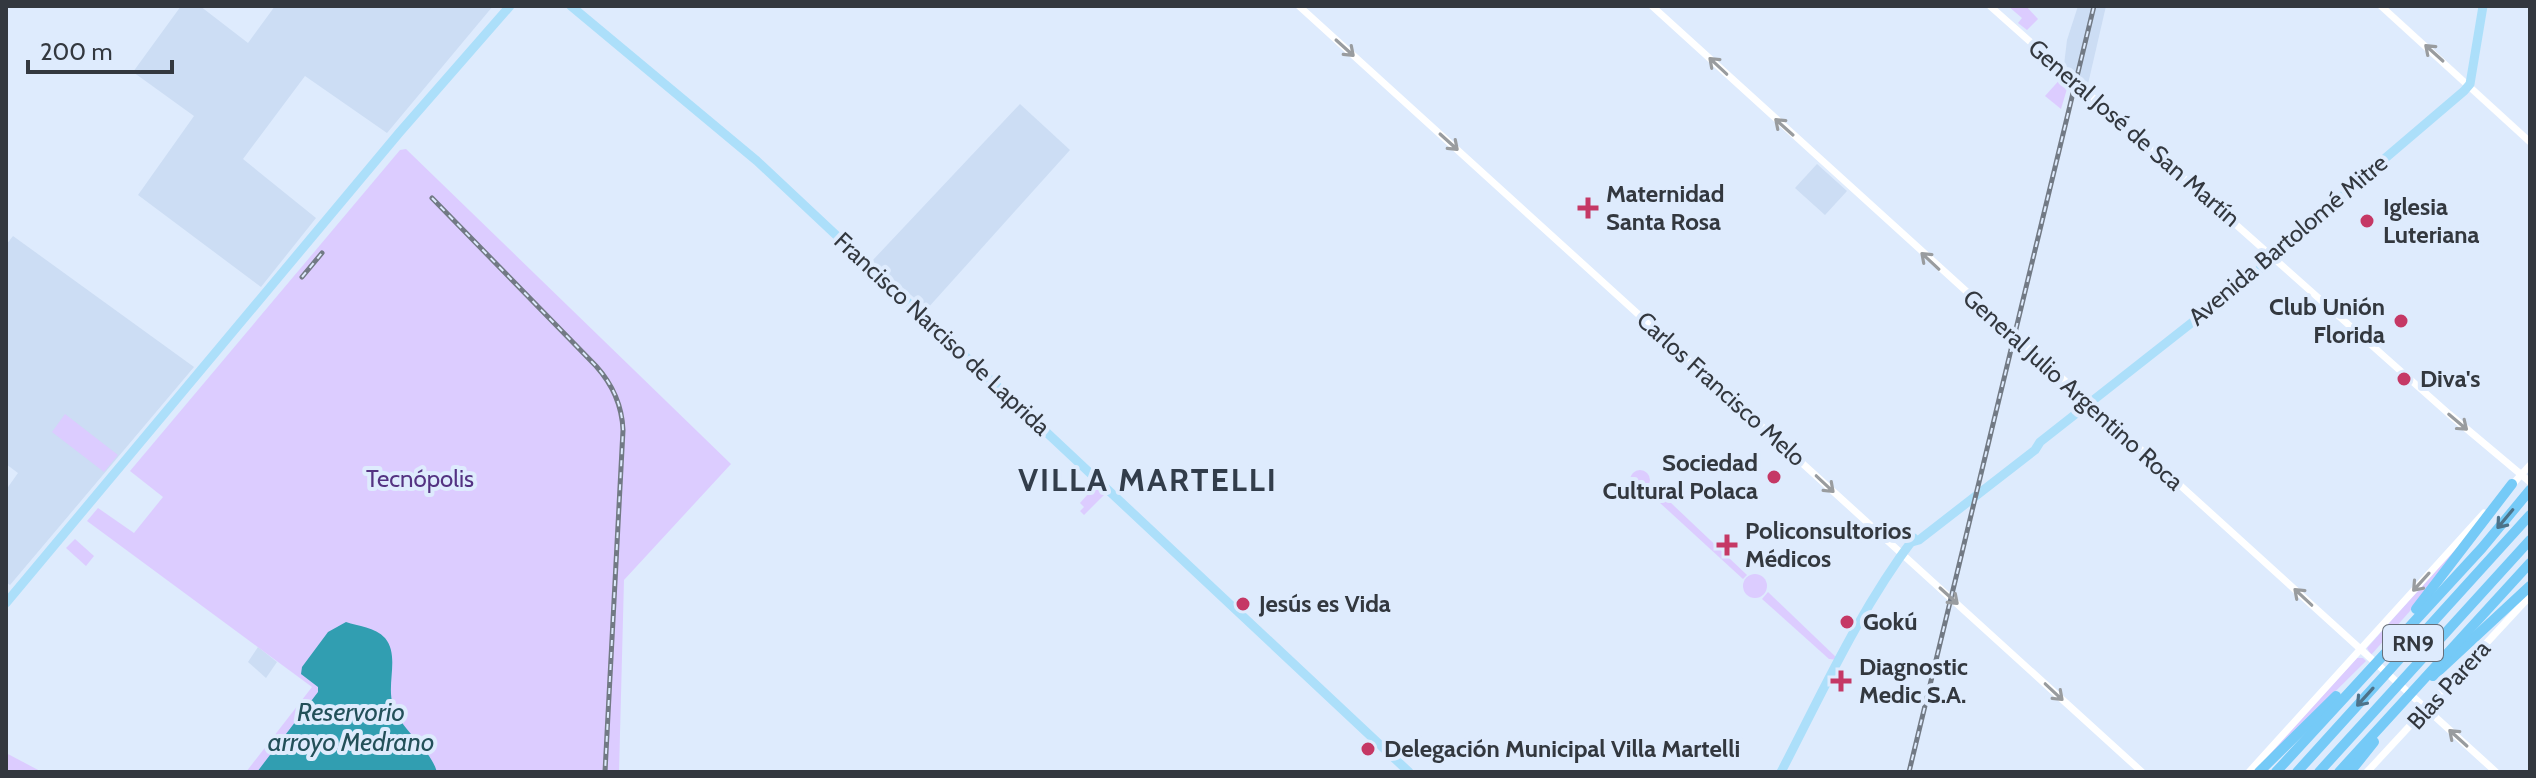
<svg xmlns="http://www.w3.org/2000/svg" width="2536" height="778" viewBox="0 0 2536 778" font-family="Cabin,sans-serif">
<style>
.built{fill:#ccddf4}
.green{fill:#dcccff}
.water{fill:#319eb1}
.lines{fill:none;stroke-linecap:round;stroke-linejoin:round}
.minor{stroke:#fff;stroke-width:7}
.major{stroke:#acdffa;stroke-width:9}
.highway{stroke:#75caf7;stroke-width:10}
.rail-casing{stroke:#727a85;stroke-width:5}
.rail{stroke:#deebfd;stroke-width:2;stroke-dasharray:6;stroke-linecap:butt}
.oneway{stroke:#999c9f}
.oneway2{stroke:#4d7289}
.poi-dot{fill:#c53865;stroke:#deebfd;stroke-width:3}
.labels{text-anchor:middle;stroke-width:8;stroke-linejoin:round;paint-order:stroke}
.shield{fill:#deebfd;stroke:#666e78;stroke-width:2}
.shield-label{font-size:22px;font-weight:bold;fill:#33383f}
.street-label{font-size:24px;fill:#33383f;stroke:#deebfd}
.poi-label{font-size:24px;font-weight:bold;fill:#33383f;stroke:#deebfd;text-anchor:start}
.park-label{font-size:24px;fill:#543382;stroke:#deebfd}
.water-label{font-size:26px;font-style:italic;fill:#235059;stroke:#deebfd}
.district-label{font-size:32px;font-weight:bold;letter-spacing:2px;fill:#323d4b;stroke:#deebfd}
</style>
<rect width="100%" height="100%" fill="#deebfd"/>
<g class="built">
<polygon points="181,6 200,6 248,43 275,6 493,6 387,133 305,76 243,159 316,218 261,287 138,195 194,116 133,72"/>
<polygon points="2078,6 2106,6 2088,84 2064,65 2067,40"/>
<polygon points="1020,104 1070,150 927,309 872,261"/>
<polygon points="1817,164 1847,191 1825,215 1795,188"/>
<polygon points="13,236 194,367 10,585 6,582 6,490 18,473 6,464 6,245"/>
<polygon points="258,647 277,662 266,678 248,662"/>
</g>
<g class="green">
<polygon points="2008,6 2026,6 2038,19 2027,30 2018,23 2022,18"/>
<polygon points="2063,76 2069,82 2061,109 2045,96"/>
<polygon points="406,149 731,464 624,580 619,772 246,772 312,687 87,521 98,508 134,533 163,497 130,471 400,150"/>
<polygon points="65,414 118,455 104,472 52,432"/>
<circle cx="1640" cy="480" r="10"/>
<polygon points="1093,480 1106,493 1084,515 1080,511 1084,507 1080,503 1088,494 1084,489"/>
<polygon points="1652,485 1747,575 1743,579 1647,491"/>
<polygon points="2479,522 2410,611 2371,655 2367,648"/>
<polygon points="75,539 94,556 86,566 66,548"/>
<circle cx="1755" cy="586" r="12"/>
<polygon points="1768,592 1839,660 1829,659 1762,599"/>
<polygon points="2357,658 2363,658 2366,661 2270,756 2269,754"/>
<polygon points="6,753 42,772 6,772"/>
</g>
<path class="water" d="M 346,622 C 358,626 375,627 385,638 C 400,656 386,684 393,705 C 401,731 429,746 437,772 L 257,772 L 318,692 L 318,687 L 301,674 L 302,667 L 328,632 Z"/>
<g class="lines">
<g class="minor">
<polyline points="1299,6 2142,772"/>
<polyline points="1652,6 2496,772"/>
<polyline points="1990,6 2449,414 2530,482"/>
<polyline points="2381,6 2530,142"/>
<polyline points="2510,487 2530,465"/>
<polyline points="2249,772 2484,513"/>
<polyline points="2367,772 2530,596"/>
</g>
<g class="major">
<polyline points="571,6 757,161 1409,772"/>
<polyline points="1912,542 1919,540 2035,450 2040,442 2274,258 2369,172 2464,91 2470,84 2483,6"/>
<polyline points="6,603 399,133 510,6"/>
<path d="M 1781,772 C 1822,693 1860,609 1914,538"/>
</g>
<g class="highway">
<polyline points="2416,609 2512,484"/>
<polyline points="2433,676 2530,586"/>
<polyline points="2259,772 2336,696"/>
<polyline points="2276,772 2482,548 2530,490"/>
<polyline points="2297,772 2530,515"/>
<polyline points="2319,772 2530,540"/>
<polyline points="2339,772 2530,563"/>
<polyline points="2350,772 2374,742"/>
</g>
<g class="rail-casing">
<g id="rail">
<path d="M 432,198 L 596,366 C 613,385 622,405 623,430 L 605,772"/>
<polyline points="302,277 322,253"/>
<polyline points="1909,772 2094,6"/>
</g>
</g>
<use href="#rail" class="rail"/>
</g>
<defs><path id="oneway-shaft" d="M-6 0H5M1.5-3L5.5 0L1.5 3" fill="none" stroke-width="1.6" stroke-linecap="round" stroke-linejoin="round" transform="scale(2)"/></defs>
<g class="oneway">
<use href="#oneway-shaft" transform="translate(1345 48) rotate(42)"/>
<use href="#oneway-shaft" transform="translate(2434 53) rotate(-138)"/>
<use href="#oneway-shaft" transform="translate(1718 66) rotate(-137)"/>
<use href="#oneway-shaft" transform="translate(1784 127) rotate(-138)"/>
<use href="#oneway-shaft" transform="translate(1449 142) rotate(42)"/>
<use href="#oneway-shaft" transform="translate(1930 261) rotate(-137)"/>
<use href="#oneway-shaft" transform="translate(2458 422) rotate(40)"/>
<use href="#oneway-shaft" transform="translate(1825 484) rotate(43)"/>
<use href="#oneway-shaft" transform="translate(2421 582) rotate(132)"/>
<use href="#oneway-shaft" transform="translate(1949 596) rotate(42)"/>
<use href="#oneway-shaft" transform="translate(2303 597) rotate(-137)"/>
<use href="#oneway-shaft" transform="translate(2054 692) rotate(43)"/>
<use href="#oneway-shaft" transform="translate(2458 738) rotate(-138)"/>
</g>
<g class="oneway2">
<use href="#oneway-shaft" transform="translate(2505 519) rotate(130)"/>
<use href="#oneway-shaft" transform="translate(2365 697) rotate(132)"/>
</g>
<g class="poi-dot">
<path d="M1584 196h8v8h8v8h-8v8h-8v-8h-8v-8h8z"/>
<circle cx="2367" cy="221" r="8"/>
<circle cx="2401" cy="321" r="8"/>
<circle cx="2404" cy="379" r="8"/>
<circle cx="1774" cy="477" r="8"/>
<path d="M1723 533h8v8h8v8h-8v8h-8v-8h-8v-8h8z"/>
<circle cx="1243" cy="604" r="8"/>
<circle cx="1847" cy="622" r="8"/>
<path d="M1837 669h8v8h8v8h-8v8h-8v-8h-8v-8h8z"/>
<circle cx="1368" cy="749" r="8"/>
</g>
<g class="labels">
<rect class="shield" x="2383" y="625" width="60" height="36" rx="6"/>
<g class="shield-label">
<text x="2413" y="651">RN9</text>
</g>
<g class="street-label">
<text transform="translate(2134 133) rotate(41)" y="8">General José de San Martín</text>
<text transform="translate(2288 240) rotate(-40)" y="8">Avenida Bartolomé Mitre</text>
<text transform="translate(942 334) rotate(43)" y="8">Francisco Narciso de Laprida</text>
<text transform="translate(1721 389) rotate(42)" y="8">Carlos Francisco Melo</text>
<text transform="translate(2073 390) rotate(42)" y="8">General Julio Argentino Roca</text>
<text transform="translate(2449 685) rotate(-48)" y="8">Blas Parera</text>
</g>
<g class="poi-label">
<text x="1606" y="202">Maternidad<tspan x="1606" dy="28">Santa Rosa</tspan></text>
<text x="2383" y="215">Iglesia<tspan x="2383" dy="28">Luteriana</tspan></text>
<text x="2385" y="315" text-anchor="end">Club Unión<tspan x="2385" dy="28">Florida</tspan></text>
<text x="2420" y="387">Diva's</text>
<text x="1758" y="471" text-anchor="end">Sociedad<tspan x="1758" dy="28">Cultural Polaca</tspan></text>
<text x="1745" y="539">Policonsultorios<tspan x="1745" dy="28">Médicos</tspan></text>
<text x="1259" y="612">Jesús es Vida</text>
<text x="1863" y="630">Gokú</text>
<text x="1859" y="675">Diagnostic<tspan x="1859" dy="28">Medic S.A.</tspan></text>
<text x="1384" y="757">Delegación Municipal Villa Martelli</text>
</g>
<g class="park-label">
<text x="420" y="487">Tecnópolis</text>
</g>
<g class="water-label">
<text x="351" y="721">Reservorio<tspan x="351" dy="30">arroyo Medrano</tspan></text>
</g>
<g class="district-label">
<text x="1148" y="491">VILLA MARTELLI</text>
</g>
</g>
<rect width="2536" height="778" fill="none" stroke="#33383f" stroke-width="16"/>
<path d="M28 60v12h144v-12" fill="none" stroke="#33383f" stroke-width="4"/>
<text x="40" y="60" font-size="24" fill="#33383f" stroke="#deebfd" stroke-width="6" paint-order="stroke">200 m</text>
</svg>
